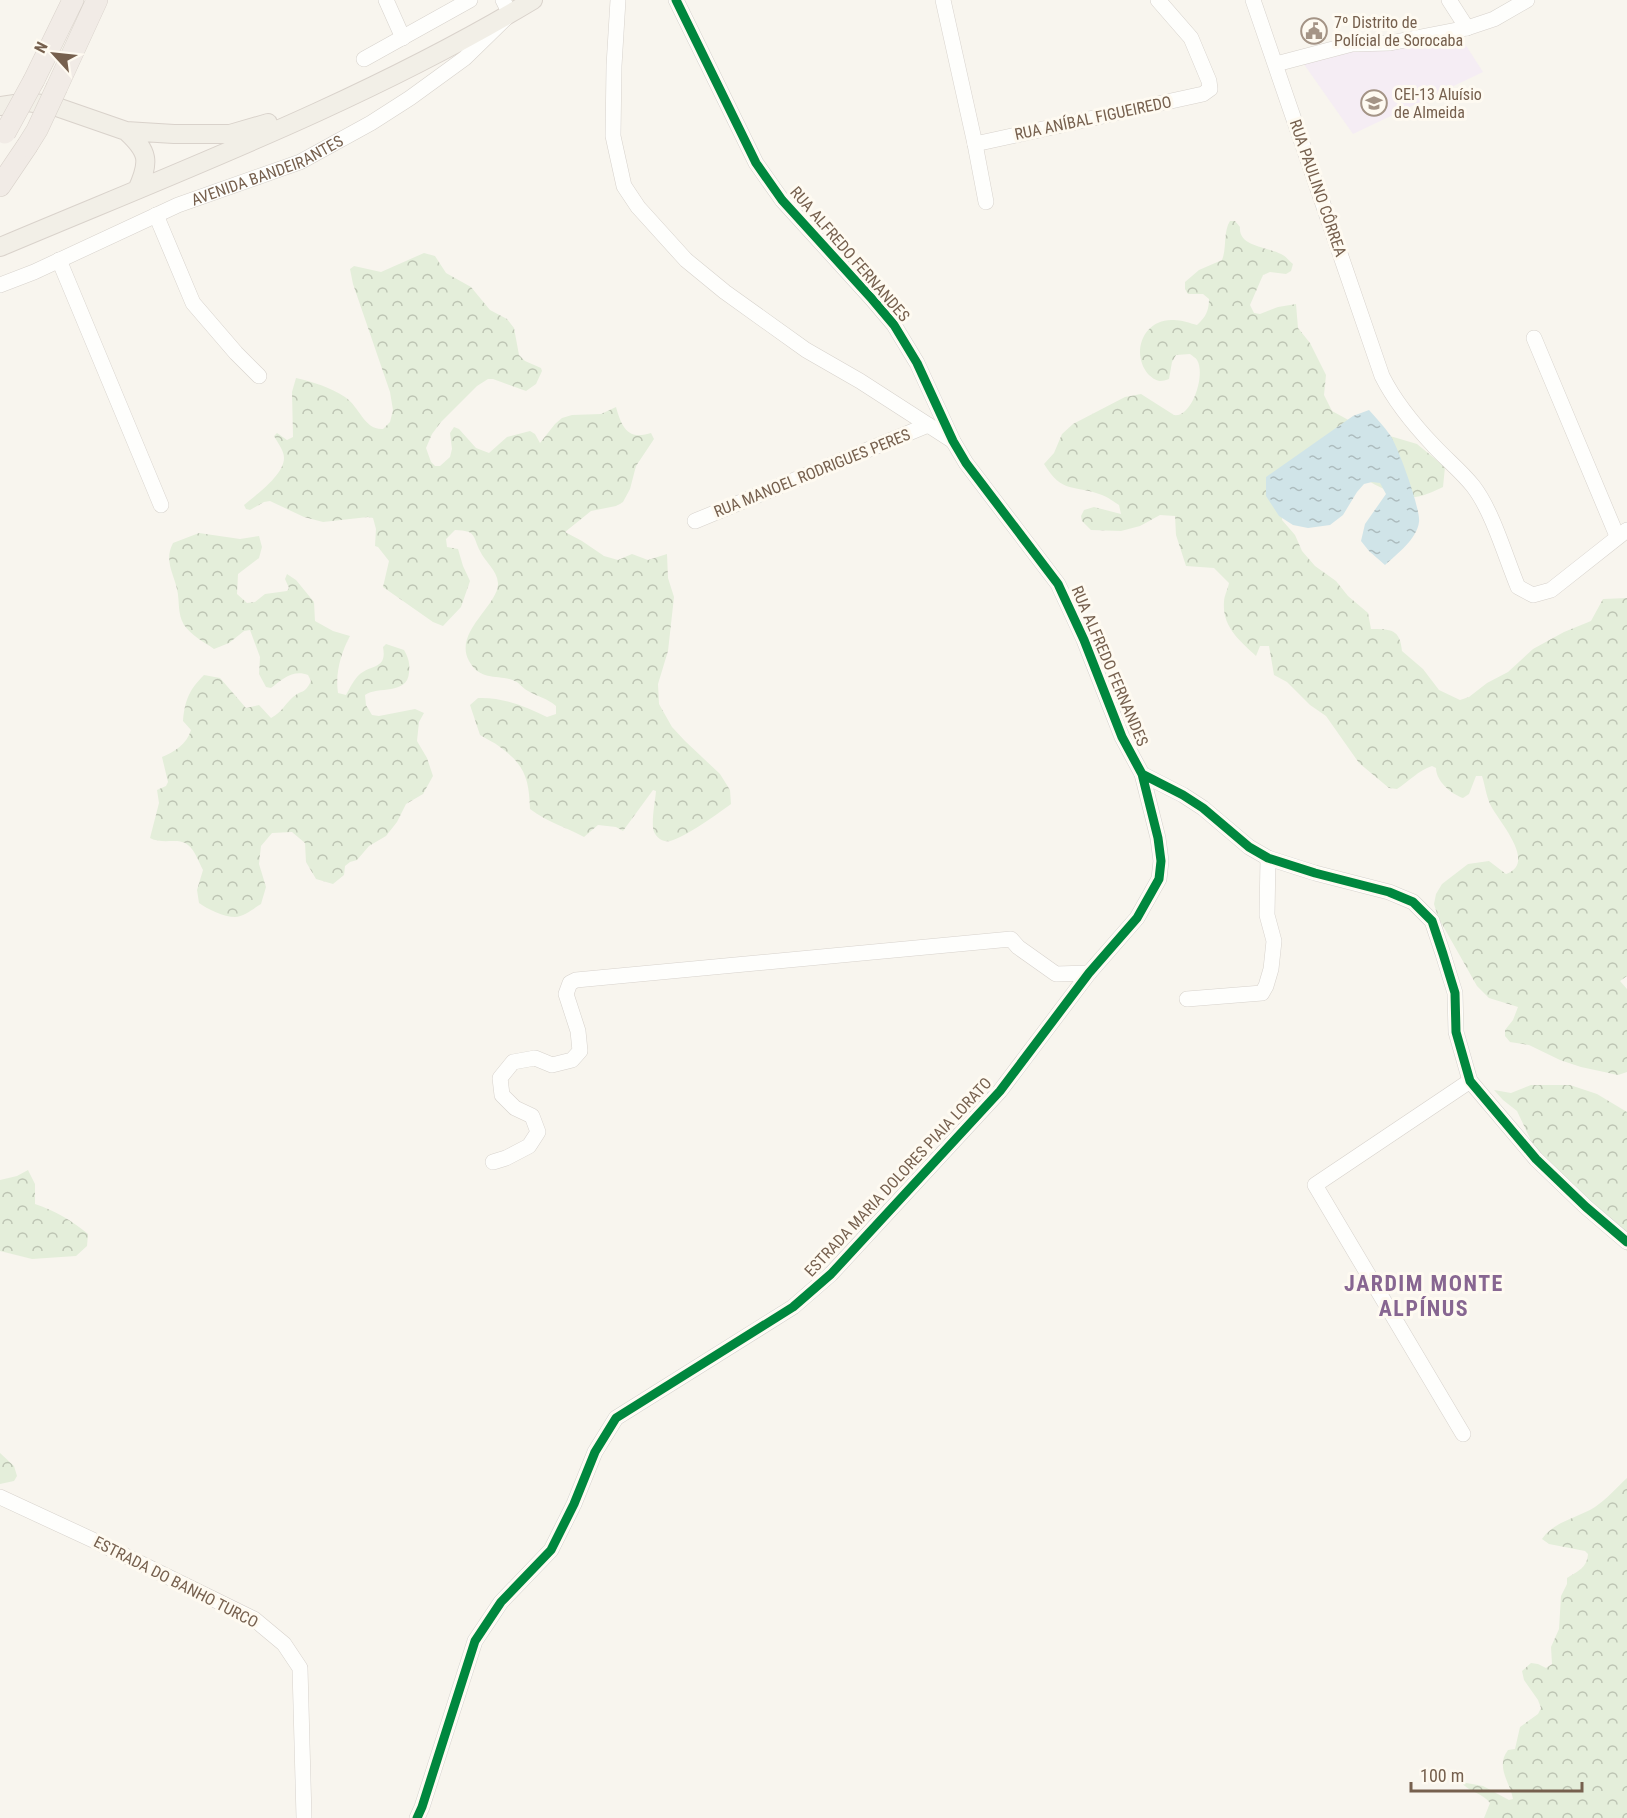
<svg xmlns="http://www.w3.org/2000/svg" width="1627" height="1818" viewBox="0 0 1627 1818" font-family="'Roboto Condensed',sans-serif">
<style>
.education{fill:#f5edf4}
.forest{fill:url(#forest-crowns)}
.water{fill:url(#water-ripples)}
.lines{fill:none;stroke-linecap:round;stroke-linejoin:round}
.minor-casing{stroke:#d7d2cc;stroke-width:16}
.major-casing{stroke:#d9d2cb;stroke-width:20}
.highway-casing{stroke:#d9d2cb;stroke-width:22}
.minor{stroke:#fefefc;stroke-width:15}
.major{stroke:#f2efe7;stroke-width:18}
.highway{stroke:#f1ebe6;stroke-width:21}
.highway-bridge-casing{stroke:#d9d2cb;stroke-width:22;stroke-linecap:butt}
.highway-bridge{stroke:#f1ebe6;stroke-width:21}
.cycleway-casing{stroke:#fefaf1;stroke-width:13}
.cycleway{stroke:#00873e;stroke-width:9}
.labels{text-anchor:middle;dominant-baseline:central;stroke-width:6;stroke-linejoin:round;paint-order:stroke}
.poi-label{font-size:16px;fill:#76604e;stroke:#fefaf1;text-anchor:start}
.street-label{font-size:16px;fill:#76604e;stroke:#fefaf1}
.district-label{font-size:22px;font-weight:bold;letter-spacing:1.5px;fill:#876691;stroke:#fefaf1}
</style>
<defs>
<pattern id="forest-crowns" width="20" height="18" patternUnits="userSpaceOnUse" patternTransform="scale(1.5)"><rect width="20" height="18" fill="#e4eeda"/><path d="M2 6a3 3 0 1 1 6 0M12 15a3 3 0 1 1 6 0" fill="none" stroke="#bdc4b3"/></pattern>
<pattern id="water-ripples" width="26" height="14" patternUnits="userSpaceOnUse" patternTransform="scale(1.5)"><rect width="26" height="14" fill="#d0e4e8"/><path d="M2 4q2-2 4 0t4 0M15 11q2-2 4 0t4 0" fill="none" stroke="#adbcbe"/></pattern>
</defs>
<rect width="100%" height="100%" fill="#f8f5ee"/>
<!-- education -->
<path class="education" d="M1458,33L1483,72L1353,134L1301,60Z"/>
<!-- forest -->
<path class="forest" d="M1230,221H1235L1240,227C1238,247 1268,247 1281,254C1286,256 1289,261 1293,264L1291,271L1286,274L1270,272L1263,275L1250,305L1254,313L1260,314L1278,307L1296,304L1298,328L1310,343L1326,375L1324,395L1332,411L1363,428L1417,444L1445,467L1443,487C1432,492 1419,499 1407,497C1385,493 1363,477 1343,466L1284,500L1282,520L1295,535L1302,551L1315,566L1336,581L1348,596L1368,613L1371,629C1391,629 1400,629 1402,651L1423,669L1439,690L1460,700L1469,697L1487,683L1508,672L1533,649L1564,632L1591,621L1603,599L1627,598V976L1620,981L1627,989V1072L1618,1075L1581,1067L1560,1060L1529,1045L1510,1042L1505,1036V1030L1513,1020L1518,1007L1489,998L1477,986L1438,917L1434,904L1436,894L1442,884L1468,864L1489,861L1506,874C1538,863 1498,821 1490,804C1486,795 1485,785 1482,776H1476L1469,794L1463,798C1451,794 1436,781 1436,768L1432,766C1418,771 1409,781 1397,789L1389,788L1359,763L1326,716L1310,705L1287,682L1274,675L1269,646H1260L1256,656C1240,641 1222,627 1224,602C1224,596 1228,589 1229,583L1214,568L1186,566L1176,535L1175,516L1160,515L1140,526L1121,531L1091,530L1082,521L1081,516L1084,510L1094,507L1121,514L1119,505C1114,502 1108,497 1102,495C1074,484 1063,495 1044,464L1054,453L1062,434L1073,424L1125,397L1141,394L1174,415C1192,418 1206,374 1197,360C1196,358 1191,355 1190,354L1176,355L1172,362L1169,379C1166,380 1163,381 1160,381C1156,381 1151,377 1148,374C1130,352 1144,318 1174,320C1181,320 1190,323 1197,325C1206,317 1209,310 1209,299L1203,294H1188L1185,289V282L1199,270L1222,260C1227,248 1223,232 1230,221Z
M424,253L435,256L446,273L471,287L490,310L507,319L514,328L519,355L525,361L541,368L542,371L536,384L526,391L493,379H488L477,386L441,422L432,434L426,448L431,462L435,466H440L450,457L452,449L450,433L454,427L459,429L476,448L489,453L507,437L530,431L535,434L540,443L555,424L562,418L572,415L601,414L616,407C619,417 623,433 636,435C640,436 647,434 651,433L654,439L636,466L630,489L623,502L616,506L591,511L565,532L582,541L604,556L618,560L632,554L648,560L667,554L668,578L674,597L668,651L658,684L659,704L672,727L685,741L720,774L730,790L731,804C716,815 687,836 670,841C662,843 654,836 653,828C652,817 655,802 656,791L653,790L623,831L616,827L598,825L584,837C566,827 547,822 530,809C529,779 525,765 500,747C494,742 486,739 480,735L470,705L478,698C502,697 525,706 547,717L556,714V706C547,698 538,697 528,691C524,689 521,685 517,682C500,673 481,683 469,661C453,632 499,605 498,583C497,570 485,562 480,551C472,535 477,531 455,530L446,539L447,547L458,549L463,566L470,581L461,607L443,626L433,622L383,587L389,561L378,547L375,546L376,529L373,518L368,517L323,522L304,517L270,501L264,502L250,510L246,509L244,505C256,495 284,475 284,458C284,451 278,443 274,436L277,433L287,440L293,437L292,392L296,378C313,382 330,387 345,397C360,407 364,430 383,429L390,422L393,410L390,392L353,284L350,269L354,266L381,272Z
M199,533L240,539L259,536L262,547L259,558L238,574L237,594L247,603L255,602L265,594L287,591L289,588L285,579L287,574L296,580L314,602L315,621L333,631L350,636C341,653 335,673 338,693L346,695C350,688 354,679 360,674C373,664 387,669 383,647L386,644L404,650C409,659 410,664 409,673C407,695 378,686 365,695L366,705L372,715L379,716L415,709L424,713L419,722L417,741L427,758L433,776L423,794L406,804L397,822L386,836L369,846L357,860L350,862L345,866L344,875L333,884L316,879L306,862L305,843L292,832L272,833L261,846L259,864L266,887L261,904C254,908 244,917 235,917C224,917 207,909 199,903L197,890L203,870C199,863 195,850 188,845C178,837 163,845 150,838L159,803L157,790L166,786L168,782L162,757C174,752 187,744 191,730L183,721C185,700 189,690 204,675L220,678L246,708L259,705L271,718C283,711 284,705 293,697C303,689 304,695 311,681L308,675C294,669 282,679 271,688L266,687L259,674L260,657L250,630L244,631L229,643L214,649C204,642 191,635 184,625C177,613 180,602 177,589C173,572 164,560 173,543Z
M1531,1085H1570L1597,1094L1627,1112V1251L1550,1181L1517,1111L1503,1100L1494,1090L1511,1093Z
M28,1170L35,1184V1204C56,1211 71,1220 88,1234L87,1246L76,1256L32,1259L0,1251V1180L17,1176Z
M0,1453L14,1466L17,1476L14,1481L0,1484Z
M1627,1478V1818H1484L1490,1803C1483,1793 1468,1792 1461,1782L1483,1786L1509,1800L1513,1799C1510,1782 1495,1767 1508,1750L1515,1749L1520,1727L1538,1714L1541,1708L1538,1700L1524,1680L1522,1671L1531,1663L1538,1664L1546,1668L1552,1664L1551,1647L1559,1629L1561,1596L1567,1584V1578C1578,1571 1587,1568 1588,1554L1585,1551L1549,1544L1542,1539C1554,1521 1578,1518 1595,1507C1607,1499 1616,1488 1627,1478Z"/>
<!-- water -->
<path class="water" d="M1369,410C1376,418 1384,426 1390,435C1398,446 1421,510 1419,522C1417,539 1397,554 1385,565L1369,551L1361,541L1365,524L1386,494L1380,483L1372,482L1364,484L1357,492L1343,515L1330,525L1308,528L1293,525L1279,516L1266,496V477L1353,416Z"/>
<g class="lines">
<!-- minor casing -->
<g class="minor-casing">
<g id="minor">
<path d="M386,0L403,38"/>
<path d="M618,0L614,66L613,136L624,186L638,207L686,260L725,292L806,350L860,381L953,441"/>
<path d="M676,0L756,163L782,200L872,299L894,325L917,363L953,441L966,463L1058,584L1084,640L1122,737L1142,774L1183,795L1203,808L1249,847L1268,858L1315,873L1389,892L1413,902L1432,921L1443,954L1455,993L1456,1032L1470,1081L1536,1159L1586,1207L1627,1242"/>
<path d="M943,0L975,144L986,202"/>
<path d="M1253,0L1382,376C1395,402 1414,425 1434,446C1447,460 1461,471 1473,486C1493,512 1505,556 1518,587L1533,595L1551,590L1627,530"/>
<path d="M1449,0L1467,28"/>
<path d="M364,59L470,0"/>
<path d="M1276,64L1352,44L1390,43L1467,28L1494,19L1527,0"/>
<path d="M975,144L1203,94L1210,89L1209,81L1191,38L1158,0"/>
<path d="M156,215L193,303L236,353L259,376"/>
<path d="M59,260L161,505"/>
<path id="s1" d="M0,285L34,272L178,205L300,162L371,123L410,98L465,58L510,14L503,0"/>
<path d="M1534,338L1617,536"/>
<path d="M695,521L928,425"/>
<path d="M1187,999L1262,993L1266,986L1271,969L1274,941L1267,915L1268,858"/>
<path d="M493,1162L506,1158L529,1146L538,1132L532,1116L515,1108L502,1095L500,1078L513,1062L535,1058L552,1065L572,1060L580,1051L578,1031L566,994L570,983L576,980L1011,939L1018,947L1056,974L1089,973"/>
<path d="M1463,1434L1315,1185L1470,1081"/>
<path d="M0,1497L95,1541L254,1619L284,1644L300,1668L304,1818"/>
<path d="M417,1818L422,1807L475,1641L501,1602L551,1550L574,1504L595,1452L616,1418L793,1307L831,1274L1000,1091L1089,973L1137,918L1159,879L1161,861L1158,838L1142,774"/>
</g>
</g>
<!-- major casing -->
<g class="major-casing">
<path id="major" d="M0,106L28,102L54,106L126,131L174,134H230L268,123
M126,131C149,152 150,161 137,190
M0,247C180,171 365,101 533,0"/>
</g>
<!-- highway casing -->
<g class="highway-casing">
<path id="highway" d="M34,80L73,0
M57,87L97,0
M0,186L27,146"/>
</g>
<!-- minor -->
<use href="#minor" class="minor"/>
<!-- major -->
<use href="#major" class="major"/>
<!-- highway -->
<use href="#highway" class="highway"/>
<!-- highway-bridge casing -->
<g class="highway-bridge-casing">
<path id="highway-bridge" d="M5,133L34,80
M27,146L37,130L57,87"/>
</g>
<!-- highway-bridge -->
<use href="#highway-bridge" class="highway-bridge"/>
<!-- cycleway casing -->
<g class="cycleway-casing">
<path id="cycleway" d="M676,0L756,163L782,200L872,299L894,325L917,363L953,441L966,463L1058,584L1084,640L1122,737L1142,774L1183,795L1203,808L1249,847L1268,858L1315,873L1389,892L1413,902L1432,921L1443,954L1455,993L1456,1032L1470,1081L1536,1159L1586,1207L1627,1242
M417,1818L422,1807L475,1641L501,1602L551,1550L574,1504L595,1452L616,1418L793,1307L831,1274L1000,1091L1089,973L1137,918L1159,879L1161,861L1158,838L1142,774"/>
</g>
<!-- cycleway -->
<use href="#cycleway" class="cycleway"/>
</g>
<!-- icons -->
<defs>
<g id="civic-ring" transform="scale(1.35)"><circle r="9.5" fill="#fefaf1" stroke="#a49486" stroke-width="1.5"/><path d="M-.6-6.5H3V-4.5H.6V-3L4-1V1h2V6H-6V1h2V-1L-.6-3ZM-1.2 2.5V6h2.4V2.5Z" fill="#a49486"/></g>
<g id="school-ring" transform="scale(1.35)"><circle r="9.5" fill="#fefaf1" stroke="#a49486" stroke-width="1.5"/><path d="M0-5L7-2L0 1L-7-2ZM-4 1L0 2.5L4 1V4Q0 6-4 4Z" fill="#a49486"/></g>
</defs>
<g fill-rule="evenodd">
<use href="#civic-ring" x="1314" y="31"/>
<use href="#school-ring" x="1374" y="103"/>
</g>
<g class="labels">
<!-- poi labels -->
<g class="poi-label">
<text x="1334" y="22">7º Distrito de<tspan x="1334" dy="18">Polícial de Sorocaba</tspan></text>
<text x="1394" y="94">CEI-13 Aluísio<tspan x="1394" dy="18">de Almeida</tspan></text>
</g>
<!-- street labels -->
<g class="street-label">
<text transform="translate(1093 118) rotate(-12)">RUA ANÍBAL FIGUEIREDO</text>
<text stroke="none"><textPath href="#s1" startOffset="291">AVENIDA BANDEIRANTES</textPath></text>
<text transform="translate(1318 188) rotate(71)">RUA PAULINO CÔRREA</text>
<text transform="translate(850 254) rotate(49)">RUA ALFREDO FERNANDES</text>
<text transform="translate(812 473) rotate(-22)">RUA MANOEL RODRIGUES PERES</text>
<text transform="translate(1110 666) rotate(67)">RUA ALFREDO FERNANDES</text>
<text transform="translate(898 1177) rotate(-47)">ESTRADA MARIA DOLORES PIAIA LORATO</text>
<text transform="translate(176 1582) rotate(27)">ESTRADA DO BANHO TURCO</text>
</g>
<!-- district labels -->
<g class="district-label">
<text x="1424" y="1283">JARDIM MONTE<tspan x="1424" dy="25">ALPÍNUS</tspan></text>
</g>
</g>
<!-- north arrow -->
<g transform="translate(54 54) rotate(297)" stroke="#fefaf1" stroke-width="4.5" paint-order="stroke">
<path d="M0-4.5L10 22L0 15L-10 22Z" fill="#76604e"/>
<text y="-9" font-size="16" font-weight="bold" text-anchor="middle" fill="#76604e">N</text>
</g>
<!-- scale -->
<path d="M1411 1782v9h171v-9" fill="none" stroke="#76604e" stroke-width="3"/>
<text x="1420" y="1782" font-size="18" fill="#76604e" stroke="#fefaf1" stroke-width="4.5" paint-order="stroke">100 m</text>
</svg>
